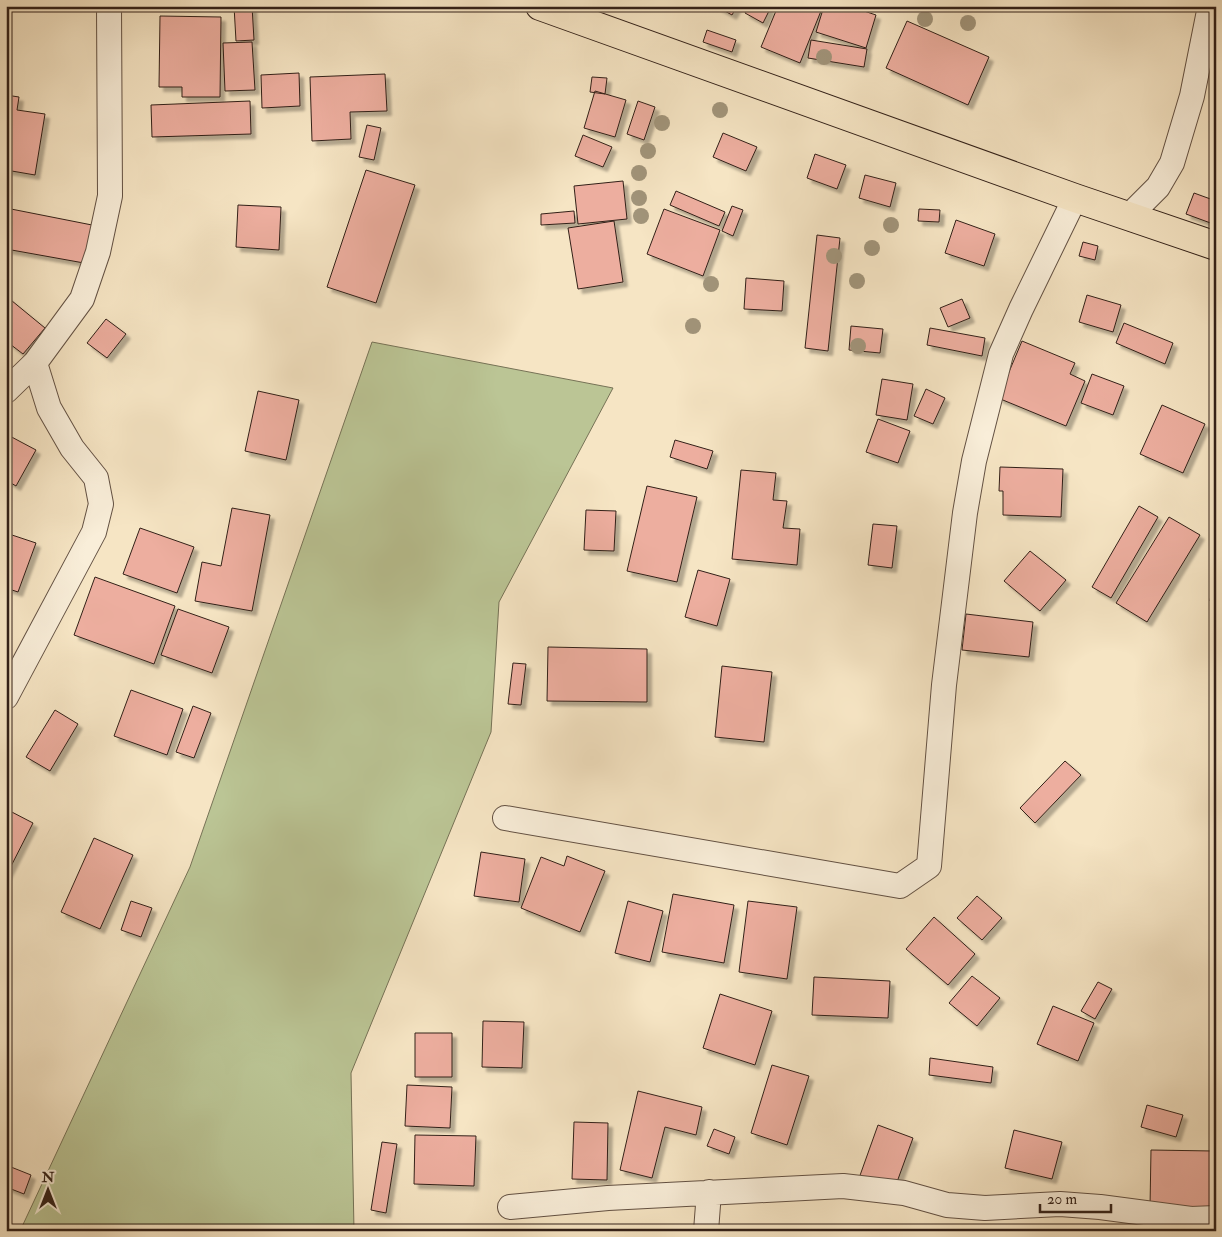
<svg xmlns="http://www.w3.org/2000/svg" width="1222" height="1237" viewBox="0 0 1222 1237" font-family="'IM FELL Double Pica',serif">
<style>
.green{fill:#bbc595;stroke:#767256}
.building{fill:#edae9f;stroke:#322018;filter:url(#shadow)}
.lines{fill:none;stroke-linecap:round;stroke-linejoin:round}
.minor-casing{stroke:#635143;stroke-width:26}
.major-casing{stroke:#322018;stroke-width:30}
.minor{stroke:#f9eed9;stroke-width:24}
.major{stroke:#f6e5c4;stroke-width:28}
.tree{fill:#a1947a}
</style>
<defs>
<filter id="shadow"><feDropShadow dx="4.5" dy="4.5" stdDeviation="1" flood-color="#0004"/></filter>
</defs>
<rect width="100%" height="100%" fill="#f6e5c4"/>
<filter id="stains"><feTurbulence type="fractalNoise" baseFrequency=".004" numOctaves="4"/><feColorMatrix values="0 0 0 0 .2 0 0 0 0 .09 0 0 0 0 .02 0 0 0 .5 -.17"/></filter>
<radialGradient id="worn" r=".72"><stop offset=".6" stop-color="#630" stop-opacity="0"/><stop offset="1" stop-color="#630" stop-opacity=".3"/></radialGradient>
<!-- green -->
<path class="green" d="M372,342L613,388L499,602L491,732L351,1073L354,1231H20L190,867Z"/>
<!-- building -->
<path class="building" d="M234,6H252L254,40L236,41Z
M716,6H737L732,15Z
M748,6H765L770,9L763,23L745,13Z
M778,6H823L800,63L761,47Z
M824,6H849L876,15L866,48L816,32Z
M160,16L221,17L220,97H182V87H159Z
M907,21L989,57L968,105L886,68Z
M707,30L736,40L732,52L703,42Z
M811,40L867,49L864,67L808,58Z
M252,42L255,90L225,91L223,43Z
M299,73L300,106L262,108L261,75Z
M385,74L387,111L350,112L351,139L312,141L310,77Z
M592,77L607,78L605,94L590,92Z
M595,91L626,100L615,137L584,128Z
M6,95L19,97L17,110L45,114L35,175L6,170Z
M250,101L251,134L152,137L151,105Z
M638,101L655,107L644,140L627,134Z
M367,125L381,128L374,160L359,157Z
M723,133L757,147L746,171L713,157Z
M583,135L612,147L603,167L575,156Z
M815,154L846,165L837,189L807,178Z
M366,170L415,185L376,303L327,287Z
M865,175L896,183L890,207L859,198Z
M623,181L627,219L578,224L574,186Z
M676,191L725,212L719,226L670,205Z
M1194,193L1216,201V225L1186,214Z
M238,205L281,207L279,250L236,247Z
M732,206L743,210L733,236L722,231Z
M6,208L92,225L84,263L6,249Z
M664,209L720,230L703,276L647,254Z
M919,209L940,210L939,222L918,221Z
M574,211L575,223L541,225V214Z
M956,220L995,234L984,266L945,253Z
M614,221L623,282L578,289L568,228Z
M817,235L840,238L828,351L805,348Z
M1083,242L1098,246L1095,260L1079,256Z
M746,278L784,281L782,311L744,309Z
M1087,295L1121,305L1113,332L1079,322Z
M6,296L45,328L23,354L6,341Z
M962,299L970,318L948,327L940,308Z
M106,319L126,334L107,358L87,343Z
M1124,323L1173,343L1165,364L1116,343Z
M851,326L883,329L880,353L849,350Z
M930,328L985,338L982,356L927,345Z
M1022,341L1075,363L1070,374L1085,381L1066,426L998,398Z
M1092,374L1124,386L1113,415L1081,403Z
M882,379L913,384L907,420L876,415Z
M926,389L945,398L933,424L914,416Z
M258,391L299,400L286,460L245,451Z
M1162,405L1205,424L1183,473L1140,454Z
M878,419L910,431L898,463L866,452Z
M6,434L36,450L16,486L6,480Z
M675,440L713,451L707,469L670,457Z
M1000,467L1063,469L1061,517L1003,515V491H999Z
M741,470L776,473L773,500L787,501L783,528L800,529L797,565L732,559Z
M647,486L697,497L677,582L627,571Z
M1139,506L1158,517L1111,598L1092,587Z
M232,508L270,515L252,611L195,601L202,562L221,566Z
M586,510L616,511L614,551L584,550Z
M1169,517L1200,535L1147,622L1116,603Z
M873,524L897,526L892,568L868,565Z
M140,528L194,547L177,593L123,574Z
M6,533L36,543L18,592L6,588Z
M1030,551L1066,580L1040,611L1004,581Z
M1216,561V602L1210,601Z
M698,570L730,579L717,626L685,617Z
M95,577L175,606L154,664L74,635Z
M178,609L229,627L212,673L161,655Z
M966,614L1033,622L1029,657L962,650Z
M548,647L647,649V702L547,701Z
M513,663L526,664L521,705L508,704Z
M722,666L772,672L764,742L715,737Z
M131,690L183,709L167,755L114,736Z
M193,706L211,713L194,758L176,752Z
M55,710L78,724L50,771L26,757Z
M1065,761L1081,775L1035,823L1020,808Z
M6,809L33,823L6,876Z
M94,838L133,855L100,929L61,912Z
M481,852L525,859L519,902L474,896Z
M567,856L605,871L580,932L521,908L541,857L564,866Z
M673,894L734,905L724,963L662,952Z
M977,896L1002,918L982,940L957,918Z
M131,901L152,908L141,937L121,930Z
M628,901L663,911L650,962L615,953Z
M748,901L797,907L787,979L739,972Z
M934,917L975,954L948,985L906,949Z
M972,976L1000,998L977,1026L949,1003Z
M814,977L890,981L888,1018L812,1015Z
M1098,982L1112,989L1095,1019L1081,1011Z
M720,994L772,1011L755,1065L703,1048Z
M1053,1006L1094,1023L1078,1061L1037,1044Z
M483,1021L524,1022L522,1068L482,1067Z
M415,1033H452V1077H415Z
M930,1058L993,1067L991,1083L929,1075Z
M772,1065L809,1076L787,1145L751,1133Z
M407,1085L452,1087L450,1128L405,1126Z
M638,1091L702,1107L696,1135L665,1127L652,1178L620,1170Z
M1147,1105L1183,1115L1176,1137L1141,1127Z
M574,1122L608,1123L607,1180L572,1179Z
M878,1125L913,1138L893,1193L858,1181Z
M714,1129L735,1137L729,1154L707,1146Z
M1014,1130L1062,1142L1052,1179L1005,1168Z
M415,1135L476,1136L474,1186L414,1184Z
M382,1142L397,1144L386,1213L371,1210Z
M1151,1150L1213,1151L1212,1208L1150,1207Z
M6,1165L31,1175L24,1194L6,1187Z"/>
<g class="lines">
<!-- minor casing -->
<g class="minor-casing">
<path id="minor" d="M1129,216L1158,187L1172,163L1192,96L1210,6
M6,391L35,363L82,299L98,252L110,196L109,6
M6,697L94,532L101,504L96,478L72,448L49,408L35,363
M505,818L900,886L929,866L944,685L965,513L974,461L1001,354L1021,309L1075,198
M510,1207L608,1198L843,1186L904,1193L947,1205L985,1208L1060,1204L1100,1207L1191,1219L1216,1218
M706,1231L709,1192"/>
</g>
<!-- major casing -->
<g class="major-casing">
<path id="major" d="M540,6L1075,198L1216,246"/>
</g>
<!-- minor -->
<use href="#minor" class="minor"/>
<!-- major -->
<use href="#major" class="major"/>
</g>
<!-- trees -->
<g class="tree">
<circle cx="925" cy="19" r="8"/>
<circle cx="968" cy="23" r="8"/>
<circle cx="824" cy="57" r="8"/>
<circle cx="720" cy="110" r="8"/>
<circle cx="662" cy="123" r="8"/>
<circle cx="648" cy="151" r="8"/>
<circle cx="639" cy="173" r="8"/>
<circle cx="639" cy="198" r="8"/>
<circle cx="641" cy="216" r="8"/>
<circle cx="891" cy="225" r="8"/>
<circle cx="872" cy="248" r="8"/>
<circle cx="834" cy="256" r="8"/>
<circle cx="857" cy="281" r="8"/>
<circle cx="711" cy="284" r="8"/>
<circle cx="693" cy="326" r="8"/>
<circle cx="858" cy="346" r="8"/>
</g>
<!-- margin -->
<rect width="1222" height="1237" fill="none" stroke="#f6e5c4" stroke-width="25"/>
<rect x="8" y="8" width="1207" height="1222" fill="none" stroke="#322018" stroke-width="2.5"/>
<rect x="12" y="12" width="1197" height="1212" fill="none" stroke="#322018"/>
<!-- north arrow -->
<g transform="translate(48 1190)" stroke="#f9eed9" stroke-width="4" paint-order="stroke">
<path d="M0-4L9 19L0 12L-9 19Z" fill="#322018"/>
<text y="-8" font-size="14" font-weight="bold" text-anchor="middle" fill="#322018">N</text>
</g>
<!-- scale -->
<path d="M1040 1204v8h71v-8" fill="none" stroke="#322018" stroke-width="2.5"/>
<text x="1047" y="1204" font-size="15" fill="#322018" stroke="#f9eed9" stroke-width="4" paint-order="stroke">20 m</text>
<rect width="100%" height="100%" filter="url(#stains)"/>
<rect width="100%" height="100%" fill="url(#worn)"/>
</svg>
